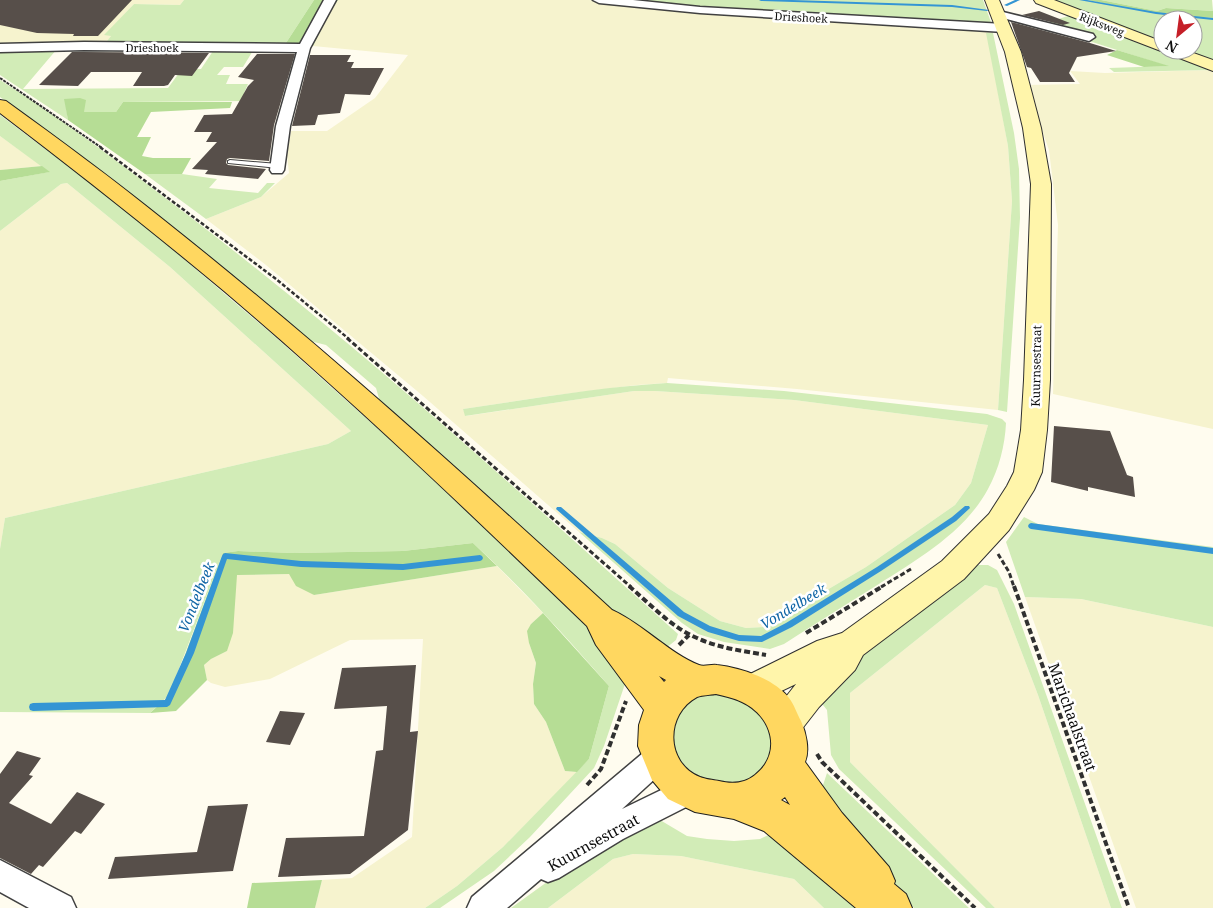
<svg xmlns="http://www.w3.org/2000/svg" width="1213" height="908" viewBox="0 0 1213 908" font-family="'Noto Serif',serif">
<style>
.farmland{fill:#f6f3ce}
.green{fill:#d2ecb7}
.forest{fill:#b6dd95}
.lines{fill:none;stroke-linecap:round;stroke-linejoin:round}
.stream{fill:#3495d4;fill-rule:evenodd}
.building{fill:#574f4a}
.lane-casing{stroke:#414141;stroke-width:2}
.street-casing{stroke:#414141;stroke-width:3}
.secondary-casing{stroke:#303030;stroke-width:2}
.primary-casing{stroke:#1f1f1f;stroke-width:2}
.path-far3{stroke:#303030;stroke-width:2;stroke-dasharray:3 1;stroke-linecap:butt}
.path-far2{stroke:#303030;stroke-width:2.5;stroke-dasharray:4 2;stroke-linecap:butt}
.path-far1{stroke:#303030;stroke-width:3;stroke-dasharray:5 2.5;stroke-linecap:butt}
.path{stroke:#303030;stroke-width:4;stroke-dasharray:6 3;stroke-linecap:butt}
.lane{fill:#fff;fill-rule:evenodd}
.street{fill:#fff;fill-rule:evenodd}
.secondary{fill:#fff5aa;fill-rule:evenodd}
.primary{fill:#ffd760;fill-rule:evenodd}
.labels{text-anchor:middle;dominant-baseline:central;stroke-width:5;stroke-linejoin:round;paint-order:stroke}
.far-street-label{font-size:11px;fill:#0e0e0e;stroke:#fff}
.street-label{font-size:12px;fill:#0e0e0e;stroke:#fff}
.water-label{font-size:14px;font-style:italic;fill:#1166a6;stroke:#fff}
.near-street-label{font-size:15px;fill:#0e0e0e;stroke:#fff}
</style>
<rect width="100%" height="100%" fill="#fffcef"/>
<!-- farmland -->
<path class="farmland" d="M0,0H184L180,5L134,4L105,35H112L104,45L0,47Z
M338,0H589L608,3L990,28L993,33H987L1008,146L1012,201L998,410L797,389L668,378L667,383L637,385L549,396L463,409L466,416L634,391H655L794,400L988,425L971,483L955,505L866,567L764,627L746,628L720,621L668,588L615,544L602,538L579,532L423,396L266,265L206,219L261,197L289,173L287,155L291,131H327L375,98L408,55L313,46L330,11Z
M1213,70V429L1053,394L1058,225L1049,150L1026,85L1080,84L1070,71L1105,73Z
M0,136L42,166L0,170Z
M67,183L170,267L351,431L328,444L5,518L0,549V231L61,184Z
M497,566L543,613L531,624L529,643L536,663L533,684L534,704L546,722L565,771L577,772L503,847L457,886L425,908H315L322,880L352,878L412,837L423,639L350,640L270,679L225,687L211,683L207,680L204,665L211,659L227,651L236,575L289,574L314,595Z
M985,585L997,588L1038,695L1111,908H995L850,762V693Z
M1025,597L1081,599L1213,627V908H1136Z
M633,854L681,856L794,879L824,908H548L613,859Z"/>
<!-- green -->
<path class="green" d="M184,0H314L284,46L104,45L111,36L104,35L134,4L180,5Z
M610,0H983L992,25L780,14Z
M1051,0H1087L1164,15L1213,18V62L1181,50H1193V20H1163V43Z
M1101,0H1212L1213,11L1166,8L1157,11Z
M1071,15L1213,70L1114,72L1109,68L1167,66L1089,41L1094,38L1046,23Z
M986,33H993L1014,133L1019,169L1020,218L1007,412L998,410L1012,201L1008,146Z
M215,48L254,49L243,67H224L217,75H230L226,84H248L244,93L252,101L123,102L116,112H84L65,99L68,120L0,75V52L57,49L23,89L168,88L182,69H201Z
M0,80C67,122 130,171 193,219C362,349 520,492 678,634L676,640L661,652L619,619L380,402L376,388L326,345L310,341C210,255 106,175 0,97Z
M0,115L125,209L272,334L406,454L598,636L627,678L604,746L594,768L530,837L494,871L440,908H425L457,886L503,847L589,759L609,686C566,637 522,588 473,543L403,551L293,553L238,551L223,553L169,695L150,713L0,712V549L5,518L328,444L351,431L170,267L67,183L61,184L0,231V181L49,172L0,136Z
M145,174H182L217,179L209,188L258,193L267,183H275L261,197L206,219Z
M667,383L784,391L987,414L1002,419L1006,423C1005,445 999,469 988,489C964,534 913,562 871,589C842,607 813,625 784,644L770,649L724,642L698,634L682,623L579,532L602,538L615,544L668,588L720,621L746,628L764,627L866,567L955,505L971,483L988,425L794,400L655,391H634L465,416L463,409C531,399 599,387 667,383Z
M1024,517L1038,524L1213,547V627L1081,599L1025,597L1006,542Z
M976,565H988L997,570L1014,604L1122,908H1111L1038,695L997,588L985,585L850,693V762L995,908H986L839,769L831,755L827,710L819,700L849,663Z
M721,693C730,696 742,698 750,703C754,706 757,711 760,715C777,736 777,754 757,774C748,783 735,786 722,784C716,783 707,783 700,780C667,766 663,719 692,699C700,694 711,694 721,693Z
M827,773L969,908H914L859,853L820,794Z
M660,820L687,836L707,839L734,841L760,839L777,831L868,908H824L794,879L681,856L633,854L613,859L548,908H511L594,848Z"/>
<!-- forest -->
<path class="forest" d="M314,0H338L330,11L313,46H284Z
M1087,0H1101L1157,11L1166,8L1213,11V18L1164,15Z
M1117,50L1169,66L1144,67L1107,55Z
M80,98L86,100L84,112H116L123,102H232L230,108L151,112L137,137H151L142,156L153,158H191L182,174H145L68,120L64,99Z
M42,166L50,172L0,181V170Z
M473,543L497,566L314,595L296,586L289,574L237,575L233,633L227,651L211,659L204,665L207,680L176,711L150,713L170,695L223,553L238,551L293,553L403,551Z
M543,613L609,686L589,759L577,772L565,771L546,722L534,704L533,684L536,663L529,643L527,631L531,624Z
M322,880L315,908H247L252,883Z"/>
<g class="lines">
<!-- stream -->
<path class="stream" d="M759,0H792L952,5L989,10L987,11L952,7L761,1Z
M1015,0H1020L1007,6L1004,5Z
M1079,0H1087L1156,12L1213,18V20L1156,14Z
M965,506H969L970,508L956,521L881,571L792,627L762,642L739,641L708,632L678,616L556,509L557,507H561L684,612L710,626L739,635L761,636L786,623L877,567L952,517Z
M1031,523L1213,548V554L1031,529L1029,528L1028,526L1029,524Z
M225,553L301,561L403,564L480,555L482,556L483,558L482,560L480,561L403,570L301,567L227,559L194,653L170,705L167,707L33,711L30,710L29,707L30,704L33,703L165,700L186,653L222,556L223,554Z"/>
</g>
<!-- building -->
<path class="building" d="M0,0H132L98,36H73L74,34L37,33L0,25Z
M1039,11L1070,23L1063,25L1022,15Z
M1011,22L1090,43L1116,51L1077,57L1069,73L1075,82H1040L1031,68L1027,67Z
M72,52H84L209,53L192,76L175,75L168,85L164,86H133L142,72H91L78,86L39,85Z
M257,54H295L274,125L269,161L230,158L227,159L226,163L228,165L266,169L258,179L205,174L208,170L192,169L217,142H206L212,132H194L204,115L232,114L248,86L254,80L238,77Z
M310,55H351L347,62H354L351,68H384L370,95L345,94L340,113L318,115L315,125L292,126Z
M1054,426L1110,431L1127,475L1133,477L1135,497L1088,487V491L1051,482Z
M416,665L410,732L418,731L408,830L350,874L278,877L286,838L364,836L376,751L383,750L387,706L334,709L342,668Z
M280,711L305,713L290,745L266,742Z
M17,751L41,758L29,775L33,776L9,803L51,824L77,792L105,804L81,834L75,831L43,867L39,865L31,874L0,858V774Z
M248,804L233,871L108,879L115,857L197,852L208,806Z"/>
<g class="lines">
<!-- lane casing -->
<g class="lane-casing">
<path id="lane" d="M230,160L278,164L281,166L278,168L228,163V161Z"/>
</g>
<!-- street casing -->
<g class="street-casing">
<path id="street" d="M324,0H336L310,48L290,126L284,170L282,173H272L270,170L276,126L297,52L84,50L0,52V44L84,42L300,44Z
M593,0H633L700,7L1004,24L1010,28L1004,32L700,13L599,3Z
M999,11L1093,34L1095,37L1089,41L995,16L993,14L995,12Z
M659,744L669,748L673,757L669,766L622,809L688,777L698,781L702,791L698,801L623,839L559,878L548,882L541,879L507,908H467L472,897L649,748Z
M0,860L71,897L76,908H29L0,892Z"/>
</g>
<!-- secondary casing -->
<g class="secondary-casing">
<path id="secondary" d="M985,0H999L1021,52L1041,128L1051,184L1050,380L1047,430L1042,472L1034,490L1009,530L964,579L863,655L855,670L819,707L798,734L786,739L774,734L768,723L774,712L796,684L754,704L742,700L737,689L742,678L817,641L842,633L942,561L989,514L1007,486L1014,472L1021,430L1024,380L1031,184L1023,128L1005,52Z
M1034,0H1054L1163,42V50H1185L1213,60V71L1036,3Z"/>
</g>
<!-- primary casing -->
<g class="primary-casing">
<path id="primary" d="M0,100L6,101C60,140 113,179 165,221C320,344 466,476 612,610C643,624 670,654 699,665C704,667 711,664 717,665C741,668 773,678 789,698C794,704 797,714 801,721C806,733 810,750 805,762L842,813L889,867L895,881L894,884L906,894L912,908H856L764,831L734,819L695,812L668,799L652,780L638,746L639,725L644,710L596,645L587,626C469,512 350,398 224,291C151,230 76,171 0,113ZM659,676L666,680L664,682ZM716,694C724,696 734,698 742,702C772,716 783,753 755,775C744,784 731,784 719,781C713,780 705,779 700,777C665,763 665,714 697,697C703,695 710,695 716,694ZM785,797L790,805L781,800Z"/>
</g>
<!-- path-far3 -->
<path class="path-far3" d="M0,78L102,148"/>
<!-- path-far2 -->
<path class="path-far2" d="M100,147L276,279L349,339"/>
<!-- path-far1 -->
<path class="path-far1" d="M347,338L631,587
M998,554L1009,572L1014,587
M881,587L911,569"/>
<!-- path -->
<path class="path" d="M629,586C650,604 671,627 697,638C719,648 743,651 766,655
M1014,586L1129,908
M806,633L883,586
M679,645L689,635
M817,754L822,762L975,908
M587,785L601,769L626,701"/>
<!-- lane -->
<use href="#lane" class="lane"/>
<!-- street -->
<use href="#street" class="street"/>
<!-- secondary -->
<use href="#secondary" class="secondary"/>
<!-- primary -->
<use href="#primary" class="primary"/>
</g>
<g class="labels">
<!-- far-street labels -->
<g class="far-street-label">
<text transform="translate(801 17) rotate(3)">Drieshoek</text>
<text transform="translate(1102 24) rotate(21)">Rijksweg</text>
<text x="152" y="47">Drieshoek</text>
</g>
<!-- street labels -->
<g class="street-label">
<text transform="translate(1036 366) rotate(-89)">Kuurnsestraat</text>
</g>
<!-- water labels -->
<g class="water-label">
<text transform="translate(196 597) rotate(-68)">Vondelbeek</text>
<text transform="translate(793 606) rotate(-31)">Vondelbeek</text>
</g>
<!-- near-street labels -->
<g class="near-street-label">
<text transform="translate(1073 717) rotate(70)">Marichaalstraat</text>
<text transform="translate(593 842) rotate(-29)">Kuurnsestraat</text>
</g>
</g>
<!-- north arrow -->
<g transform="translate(1178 35) rotate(209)"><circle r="24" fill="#ffffff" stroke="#9f9f9f"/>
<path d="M0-4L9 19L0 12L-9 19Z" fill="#c51f28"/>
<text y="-8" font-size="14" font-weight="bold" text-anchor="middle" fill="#0e0e0e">N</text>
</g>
</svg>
